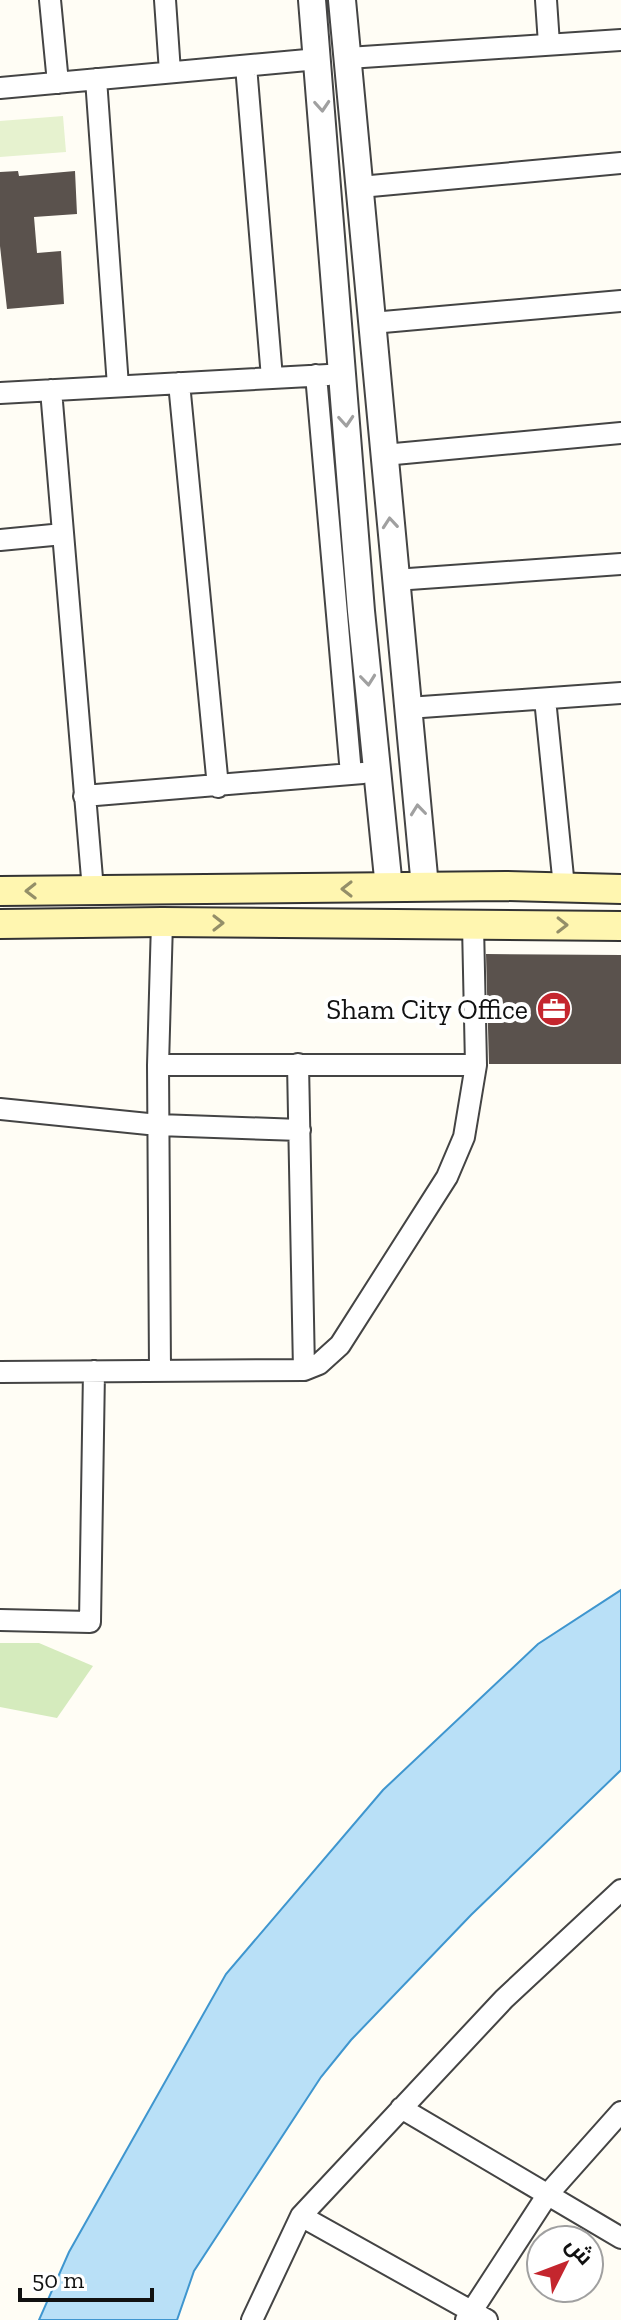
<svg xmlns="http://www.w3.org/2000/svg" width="621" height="2320" viewBox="0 0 621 2320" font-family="'Zilla Slab',Cairo,serif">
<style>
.green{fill:#d5ebbd}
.pitch{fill:#e6f2cf}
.water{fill:#b9e0f7;stroke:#3f96cf;stroke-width:2}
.building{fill:#5a524d}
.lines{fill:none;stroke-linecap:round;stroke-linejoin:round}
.minor-casing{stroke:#444;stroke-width:24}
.tertiary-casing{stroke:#444;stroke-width:30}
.secondary-casing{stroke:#333;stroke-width:32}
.minor{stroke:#fff;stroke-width:20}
.tertiary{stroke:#fff;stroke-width:26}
.secondary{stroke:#fff6b0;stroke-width:28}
.oneway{stroke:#a0a0a0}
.oneway2{stroke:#948f68}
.labels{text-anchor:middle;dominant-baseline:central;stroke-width:8;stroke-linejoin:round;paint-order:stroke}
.poi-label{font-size:28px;fill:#111;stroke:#fff;text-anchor:end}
</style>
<rect width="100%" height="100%" fill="#fffdf5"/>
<!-- green -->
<path class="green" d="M0,1643H39L93,1666L57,1718L0,1707Z"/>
<!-- pitch -->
<path class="pitch" d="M63,116L66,152L0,157V121Z"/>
<!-- water -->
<path class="water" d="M621,1590V1770L471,1915L351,2040L321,2077L194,2271L177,2320H39L69,2252L226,1974L383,1790L538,1644Z"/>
<!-- building -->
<path class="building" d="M18,171L19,176L75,171L77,214L34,217L37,253L61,251L64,304L7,309L0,246V172Z
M486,954L621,955V1064H489Z"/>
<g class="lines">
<!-- minor casing -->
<g class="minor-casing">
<path id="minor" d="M50,0L58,83
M165,0L170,72
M546,0L549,44
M348,58L621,40
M246,66L272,378
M96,79L118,386
M0,88L318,59
M360,187L621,163
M372,323L621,301
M316,375L351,774
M179,383L218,787
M51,390L93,890
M0,393L328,375
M384,455L621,433
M0,540L63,534
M395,580L621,564
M545,699L564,887
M408,708L621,693
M84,796L363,773
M298,1064L304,1370
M158,1065H476
M0,1109L158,1125L300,1130
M160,1370L158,1065L162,922
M0,1372L304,1370L319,1364L340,1345L447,1177L464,1137L476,1065L473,925
M0,1620L90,1622L94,1371
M401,2108L621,2238
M301,2216L487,2320
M252,2320L301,2216L504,1999L621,1890
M466,2320L548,2194L621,2112"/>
</g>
<!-- tertiary casing -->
<g class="tertiary-casing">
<path id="tertiary" d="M312,0L361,611L389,888
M342,0L425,887"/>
</g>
<!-- secondary casing -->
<g class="secondary-casing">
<path id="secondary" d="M0,891L505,886L621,889
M0,924L162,922L621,926"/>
</g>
<!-- minor -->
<use href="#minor" class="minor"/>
<!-- tertiary -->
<use href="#tertiary" class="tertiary"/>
<!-- secondary -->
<use href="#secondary" class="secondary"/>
</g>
<!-- one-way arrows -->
<defs><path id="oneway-chevron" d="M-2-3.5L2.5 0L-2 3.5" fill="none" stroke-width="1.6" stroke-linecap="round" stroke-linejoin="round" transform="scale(2)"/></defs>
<g class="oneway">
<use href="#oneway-chevron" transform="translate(322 106) rotate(86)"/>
<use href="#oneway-chevron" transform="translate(346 421) rotate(86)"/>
<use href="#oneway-chevron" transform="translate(390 523) rotate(-95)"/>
<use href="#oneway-chevron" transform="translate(368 680) rotate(84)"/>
<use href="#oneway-chevron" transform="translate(418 810) rotate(-96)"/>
</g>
<g class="oneway2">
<use href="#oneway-chevron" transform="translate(347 889) rotate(180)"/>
<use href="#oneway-chevron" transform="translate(31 891) rotate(179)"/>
<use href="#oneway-chevron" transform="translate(218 923)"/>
<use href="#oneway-chevron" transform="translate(562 925) rotate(1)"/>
</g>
<!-- icons -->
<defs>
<g id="office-disc" transform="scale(1.8)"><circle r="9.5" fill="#c4262e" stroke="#fff"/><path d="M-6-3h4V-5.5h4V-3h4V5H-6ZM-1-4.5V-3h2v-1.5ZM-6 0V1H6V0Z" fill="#fff"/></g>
</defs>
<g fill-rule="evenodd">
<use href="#office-disc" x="554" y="1009"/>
</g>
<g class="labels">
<!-- poi labels -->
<g class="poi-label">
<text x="528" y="1009">Sham City Office</text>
</g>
</g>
<!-- north arrow -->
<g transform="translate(565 2264) rotate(48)"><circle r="38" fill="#ffffff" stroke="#a0a0a0" stroke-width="2"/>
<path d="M0-6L14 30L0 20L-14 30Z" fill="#c4262e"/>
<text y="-12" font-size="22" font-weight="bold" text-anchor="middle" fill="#111111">ش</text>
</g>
<!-- scale -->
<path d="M20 2288v12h132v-12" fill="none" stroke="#111111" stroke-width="4"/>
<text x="32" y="2288" font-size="24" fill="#111111" stroke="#ffffff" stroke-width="6" paint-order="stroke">50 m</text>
</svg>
